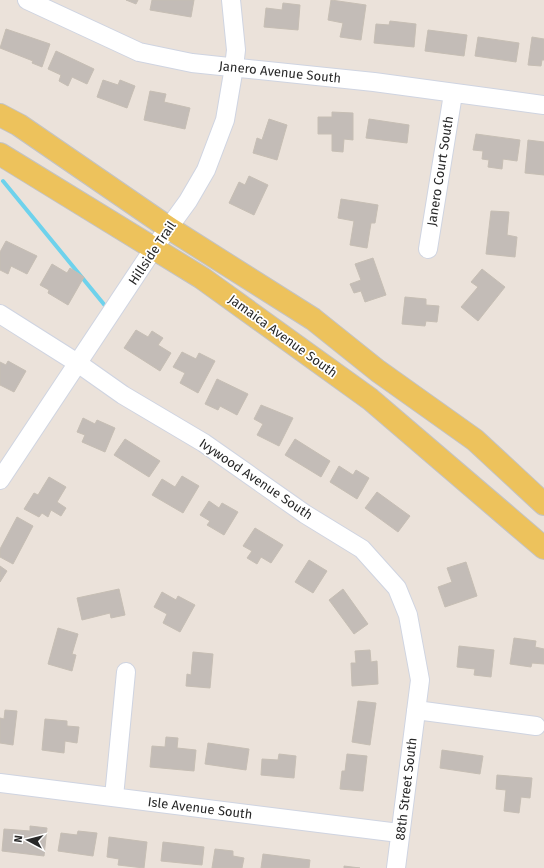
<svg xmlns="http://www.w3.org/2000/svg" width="544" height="868" viewBox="0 0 544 868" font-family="'Fira Sans',sans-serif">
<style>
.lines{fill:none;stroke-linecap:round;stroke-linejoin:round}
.stream{stroke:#6ed2ec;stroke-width:4}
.building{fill:#c3bcb7;stroke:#c6beb4}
.minor-casing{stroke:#cfd4e1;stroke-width:20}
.major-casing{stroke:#c3c3c3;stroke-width:24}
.minor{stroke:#fff;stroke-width:18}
.major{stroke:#edc25c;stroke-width:22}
.labels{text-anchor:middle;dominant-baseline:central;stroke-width:3.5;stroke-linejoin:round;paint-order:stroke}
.street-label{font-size:13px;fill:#282828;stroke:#fff}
</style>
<rect width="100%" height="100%" fill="#ebe2da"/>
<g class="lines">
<!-- stream -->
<path class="stream" d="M3,181L107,308"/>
</g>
<!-- building -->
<path class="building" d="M126,0H138L136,4Z
M152,0H194L191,17L150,10Z
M331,0L366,5L361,40L340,37L343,23L328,20Z
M283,3L300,5L298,30L264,27L266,8L282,10Z
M390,21L416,24L414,47L374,43L376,24L389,25Z
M6,29L50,44L42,67L32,63L33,61L0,48Z
M428,30L467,35L464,56L425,51Z
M478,37L519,43L516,62L475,56Z
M532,37L544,39V60H542L541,66L528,65Z
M56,51L94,69L87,84L72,77L68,86L59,81L61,75L48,69Z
M103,80L118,85L120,80L135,86L127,108L97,97Z
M150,91L166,94L164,102L190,108L185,129L144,120Z
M332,112L353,113V140L344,139L343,152L332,151V134H318V117H332Z
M269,119L287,125L277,160L253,153L257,138L262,140Z
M369,119L409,125L407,143L366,138Z
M476,134L520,140L517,161L503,159L502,169L488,167L489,160L482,159L483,151L473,150Z
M528,140L544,142V175L525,173Z
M249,176L268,185L254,215L229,203L239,182L245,185Z
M341,199L378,205L375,223H371L367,248L350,245L354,221L338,218Z
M491,211L509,212L507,235L517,237L515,257L486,254Z
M6,241L37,256L27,274L11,266L8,274L0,270V252Z
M373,258L386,295L365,302L361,291L354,293L350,284L361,280L355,264Z
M52,264L67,273L70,268L84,277L68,305L48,293L49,290L40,285Z
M482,269L505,287L478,321L461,307L478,287L471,282Z
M405,297L426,299V305L439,306L437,322L426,321L425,326L402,324Z
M136,330L148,337L152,331L163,338L158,345L171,353L160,371L124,348Z
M182,352L196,359L199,353L215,361L198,393L180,383L185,373L173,367Z
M8,361L26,371L14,392L0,385V362L6,365Z
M217,379L248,394L237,415L220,406L218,410L205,404Z
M261,405L293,418L279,446L257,435L263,424L254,419Z
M83,418L95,424L97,420L115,428L105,452L82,442L85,435L77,432Z
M125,439L160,461L149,477L114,455Z
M295,439L330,461L321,477L285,455Z
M339,466L353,475L356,470L369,478L357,499L330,482Z
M182,476L199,486L183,513L152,495L162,479L175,487Z
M49,477L66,487L57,502L66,508L61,516L51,510L48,517L42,513L39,517L24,509L34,493L38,495Z
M377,492L410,516L398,532L365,508Z
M209,501L219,508L222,503L238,512L224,535L207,525L210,521L200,515Z
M17,517L33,526L13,564L0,557V549Z
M255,528L283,545L271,563L261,557L257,564L247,558L252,551L243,546Z
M309,560L327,571L313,593L295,582Z
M466,562L477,596L445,607L438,587L452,582L447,568Z
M0,566L7,571L0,582Z
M119,589L125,615L111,618L110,613L82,620L77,598Z
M343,589L368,624L354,634L329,600Z
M162,592L176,600L178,596L195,605L180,632L163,623L167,614L154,607Z
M58,628L78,634L72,654L76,655L72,671L48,664Z
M514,638L536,641L535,647L544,649V664L532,663L531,667L510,664Z
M459,646L494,650L491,677L474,675L475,669L457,667Z
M370,650L371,662L377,661L378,684L352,686L351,663H356L355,651Z
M193,652L213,654L210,688L186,686L187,674L191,675Z
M358,701L376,703L370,745L352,742Z
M5,710L17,711L13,745L0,743V718L4,719Z
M45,719L67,721V726L79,727L77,743L65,741L64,753L42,750Z
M166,737L178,738L177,748L196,750L194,771L150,767L152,746L165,747Z
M208,743L249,749L246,770L205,764Z
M442,750L483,756L480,774L440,768Z
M279,754L296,756L294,778L261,775L262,759L278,760Z
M347,754L367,756L363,791L340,789L342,771H345Z
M497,775L532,778L530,798L521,797L519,813L504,811L506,790L496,789Z
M30,826L47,828L44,856L2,851L4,829L30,831Z
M78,831L97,833L93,856L58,851L61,833L77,835Z
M109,837L147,842L144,868L118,865L119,859L107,857Z
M163,842L204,847L202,865L161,861Z
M215,849L233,851V856L244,858L242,868H212Z
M263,854L310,860L309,868H261Z
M344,866L360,868H344Z"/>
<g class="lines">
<!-- minor casing -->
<g class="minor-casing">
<path id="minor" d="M27,0L139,52L192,63L374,82L544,105
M428,249L453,94
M0,314L79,364L123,395L204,443L305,514L362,549L397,588L408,615L420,680L396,868
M0,480L154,248L188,201L206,170L225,120L234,67L236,50L231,0
M416,710L536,726
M0,783L399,833
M114,797L126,672"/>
</g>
<!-- major casing -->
<g class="major-casing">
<path id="major" d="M0,115L19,125L169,228L313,319L378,371L475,440L544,504
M0,154L202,278L370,399L544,548"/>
</g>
<!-- minor -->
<use href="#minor" class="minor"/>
<!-- major -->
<use href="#major" class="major"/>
</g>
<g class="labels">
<!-- street labels -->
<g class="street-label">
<text transform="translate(280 72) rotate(6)">Janero Avenue South</text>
<text transform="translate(440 171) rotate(-81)">Janero Court South</text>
<text transform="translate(152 253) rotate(-56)">Hillside Trail</text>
<text transform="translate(283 336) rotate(36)">Jamaica Avenue South</text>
<text transform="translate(256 479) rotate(34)">Ivywood Avenue South</text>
<text transform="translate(406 789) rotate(-83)">88th Street South</text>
<text transform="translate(200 808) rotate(7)">Isle Avenue South</text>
</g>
</g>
<!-- north arrow -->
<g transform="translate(28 840) rotate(277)" stroke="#ffffff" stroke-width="3" paint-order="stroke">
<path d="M0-3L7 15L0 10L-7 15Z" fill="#282828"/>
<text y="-6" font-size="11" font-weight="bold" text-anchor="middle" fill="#282828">N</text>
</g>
</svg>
